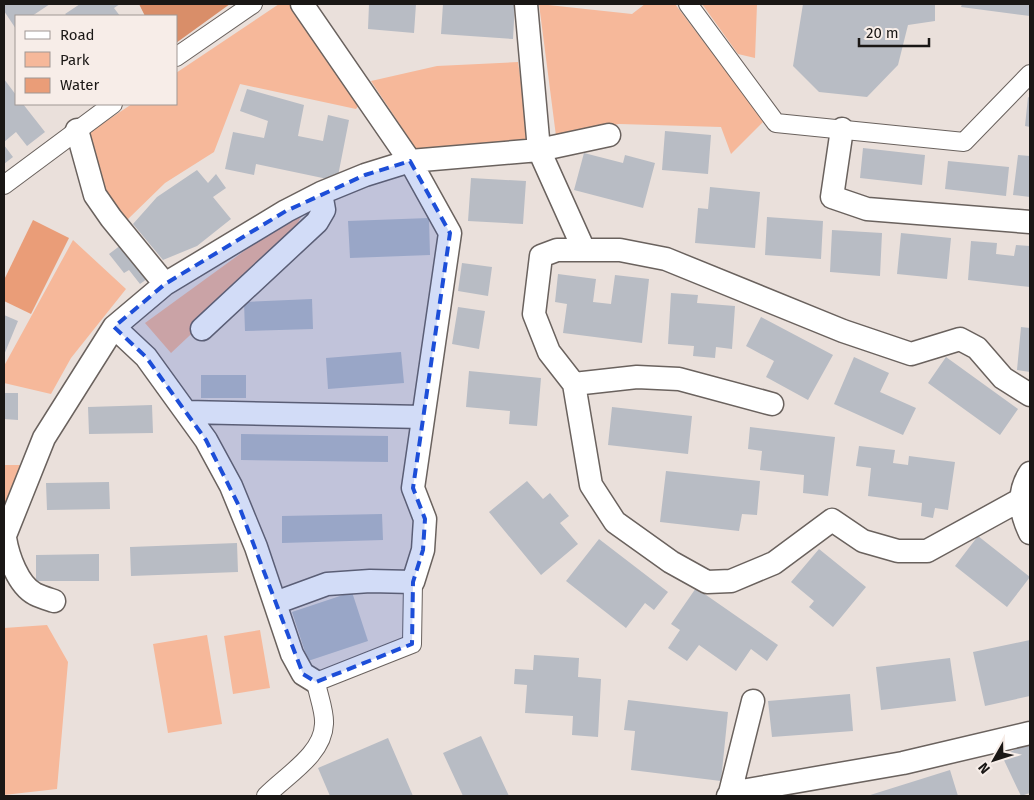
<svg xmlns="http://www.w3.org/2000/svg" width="1034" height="800" viewBox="0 0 1034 800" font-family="'Fira Sans',sans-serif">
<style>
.green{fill:#f6b89a}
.forest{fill:#d98e69}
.water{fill:#ea9d78}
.building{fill:#b8bcc4}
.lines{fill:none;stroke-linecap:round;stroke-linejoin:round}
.pedestrian-casing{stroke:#6a625e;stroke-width:20}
.minor-casing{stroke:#6a625e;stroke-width:25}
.pedestrian{stroke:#fff;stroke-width:18}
.minor{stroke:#fff;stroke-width:22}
.marked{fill:#1d4ed8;fill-opacity:0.2;stroke:#1d4ed8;stroke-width:4;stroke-dasharray:10 6;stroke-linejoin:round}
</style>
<rect width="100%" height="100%" fill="#eae0db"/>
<!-- green -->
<path class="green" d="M279,4H293L362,101L356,109L240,84L214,152L165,183L126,221L107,197L85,135L132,104H176V73Z
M539,4L632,14L645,4H675L764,121L731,154L721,127L619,124L556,136Z
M702,4H757L755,58L738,54Z
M518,62L530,142L416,149L371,81L437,66Z
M303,213L287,244L171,353L145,323L284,222Z
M73,240L126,289L71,358L51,394L4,383V366Z
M4,465H25L4,527Z
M47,625L68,662L57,789L4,795V628Z
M260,630L270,688L233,694L224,636Z
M207,635L222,724L168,733L153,644Z"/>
<!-- forest -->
<path class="forest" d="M139,4H230L176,43V16H145Z"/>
<!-- water -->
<path class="water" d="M33,220L69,238L31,314L4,301V280Z"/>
<!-- building -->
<path class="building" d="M4,4H50L32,16H16V29L4,11Z
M80,4H120L114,8L120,16H67L65,14Z
M369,4H416L414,33L368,29Z
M443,4H515L513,39L441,34Z
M803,4H935V21L908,25L898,65L867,97L819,92L793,66Z
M962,4H1030V16L961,7Z
M4,79L16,95V104H23L45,132L27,146L16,132L4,142Z
M247,89L304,105L298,136L323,141L328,115L349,120L337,181L256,164L254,175L225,169L233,132L264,138L268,121L240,111Z
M1028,97L1030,98V127L1025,126Z
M665,131L711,135L708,174L662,170Z
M4,145L13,157L4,164Z
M863,148L925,155L922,185L860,178Z
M584,153L623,163L625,155L655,163L643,208L574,190Z
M1018,155L1030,156V197L1013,195Z
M948,161L1009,167L1006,196L945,189Z
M197,170L208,183L216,174L226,188L213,197L231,219L197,246L163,260L133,224L157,197Z
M471,178L526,181L523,224L468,221Z
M710,187L760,192L755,248L695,243L698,208L708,209Z
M767,217L823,221L821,259L765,255Z
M429,218L430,255L350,258L348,221Z
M832,230L882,233L880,276L830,272Z
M901,233L951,238L947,279L897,274Z
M971,241L997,243L996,254L1014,256L1016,245L1030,246V287L968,280Z
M125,242L151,276L140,284L129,270L124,273L109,254Z
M462,263L492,267L488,296L458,291Z
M558,274L596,279L593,302L611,304L615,275L649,279L642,343L563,333L567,304L555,302Z
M671,293L698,295L697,303L735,306L732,349L716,347L715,358L693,356L694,346L668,344Z
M312,299L313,329L245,331L244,302Z
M458,307L485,311L479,349L452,344Z
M4,315L18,321L4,355Z
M761,317L833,355L808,400L766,377L774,361L746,346Z
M1021,327L1030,328V372L1017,370Z
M401,352L404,383L328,389L326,358Z
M854,357L889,373L880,392L916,408L903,435L834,404Z
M946,357L1018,409L1000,435L928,383Z
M469,371L541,378L537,426L509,424L510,411L466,407Z
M201,375H246V398H201Z
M4,393H18V420L4,419Z
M152,405L153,433L89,434L88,407Z
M612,407L692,416L688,454L608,445Z
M750,427L835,437L828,496L803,493L804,475L760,470L762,451L748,449Z
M241,434L388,436V462L241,460Z
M859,446L895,450L893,463L908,465L909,456L955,462L948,510L935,508L933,518L921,516L922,503L868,496L871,468L856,466Z
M666,471L760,481L757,515L742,514L739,531L660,522Z
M527,481L543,499L550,493L569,516L560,523L578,544L541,575L489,512Z
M109,482L110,509L47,510L46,483Z
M382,514L383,540L282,543V516Z
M978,536L1030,577L1007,607L955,566Z
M599,539L668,592L654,610L645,603L626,628L566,581Z
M237,543L238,572L131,576L130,547Z
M819,549L866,587L833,627L809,607L814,601L791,582Z
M99,554V581H36V555Z
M696,588L778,645L767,661L751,649L736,671L699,645L687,661L668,648L680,630L671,624Z
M352,592L368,641L308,661L292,612Z
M1030,640V696L985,706L973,652Z
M534,655L579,658L578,677L601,679L598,737L572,735L573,716L525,713L527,685L514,684L515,669L533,670Z
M950,658L956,701L881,710L876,667Z
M850,694L853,731L772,737L768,701Z
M628,700L728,712L721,781L631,770L635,731L624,730Z
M481,736L509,796H463L443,753Z
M388,738L413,796H330L318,768Z
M1030,742V793L1021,796L1002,756Z
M950,770L958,796H867Z"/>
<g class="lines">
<!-- pedestrian casing -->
<g class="pedestrian-casing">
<path id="pedestrian" d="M688,4L776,123L964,142L1030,74
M176,57L253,4
M4,185L113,104
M266,796C285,776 323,755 324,724C325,711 318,695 316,682L412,644L413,582"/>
</g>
<!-- minor casing -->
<g class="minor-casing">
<path id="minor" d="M526,4L539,150L584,250
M842,129L832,197L867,209L1030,222
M77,130L95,195L111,218L165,284
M114,327L146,357L206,440L231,486L256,547L292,654L303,674L316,682
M202,329L317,222L324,210L321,193
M574,384L637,377L679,379L772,404
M186,412L423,417
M1030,473C1017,493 1020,512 1030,533
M1020,500L927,551H898L863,541L832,520L774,563L731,581L707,582L671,562L615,522L591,485L574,384L549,352L534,314L541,256L557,250H620L666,259L843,331L911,354L960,339L977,348L1003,378L1030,395
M4,538L44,438L114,327L165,284L286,211L321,193L365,175L410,161L539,150L609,135
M5,538C8,556 18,585 35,594C41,597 48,599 54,601
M275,603L327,584L370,581L413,582L423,550L425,519L413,488L450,233L410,161L302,4
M730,793L753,701
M728,796L730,793L903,763L1030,733"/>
</g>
<!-- pedestrian -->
<use href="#pedestrian" class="pedestrian"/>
<!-- minor -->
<use href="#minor" class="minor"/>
</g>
<!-- marked area -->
<path class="marked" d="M410,161L450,233L413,488L425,519L423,550L413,582L412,644L316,682L303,674L239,506L206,440L146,357L114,327L165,284L286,211L365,175Z"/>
<!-- border -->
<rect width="1034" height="800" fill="none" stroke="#1a1715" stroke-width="10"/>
<!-- legend -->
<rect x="15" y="15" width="162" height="90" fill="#f7ede8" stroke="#9f9794"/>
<rect x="25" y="31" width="25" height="8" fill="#ffffff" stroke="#9f9794"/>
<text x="60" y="40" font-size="15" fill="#1a1715">Road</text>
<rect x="25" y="52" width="25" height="15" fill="#f6b89a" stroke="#9f9794"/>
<text x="60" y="65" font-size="15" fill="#1a1715">Park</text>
<rect x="25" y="78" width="25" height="15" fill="#ea9d78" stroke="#9f9794"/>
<text x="60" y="90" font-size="15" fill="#1a1715">Water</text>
<!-- north arrow -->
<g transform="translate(994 760) rotate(231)" stroke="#f7ede8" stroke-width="4" paint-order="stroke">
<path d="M0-4L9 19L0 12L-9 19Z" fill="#1a1715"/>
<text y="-8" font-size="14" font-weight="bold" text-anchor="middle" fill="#1a1715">N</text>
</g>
<!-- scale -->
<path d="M859 38v8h70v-8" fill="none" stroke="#1a1715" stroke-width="2.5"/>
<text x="866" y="38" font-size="15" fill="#1a1715" stroke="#f7ede8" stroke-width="4" paint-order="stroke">20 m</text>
</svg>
